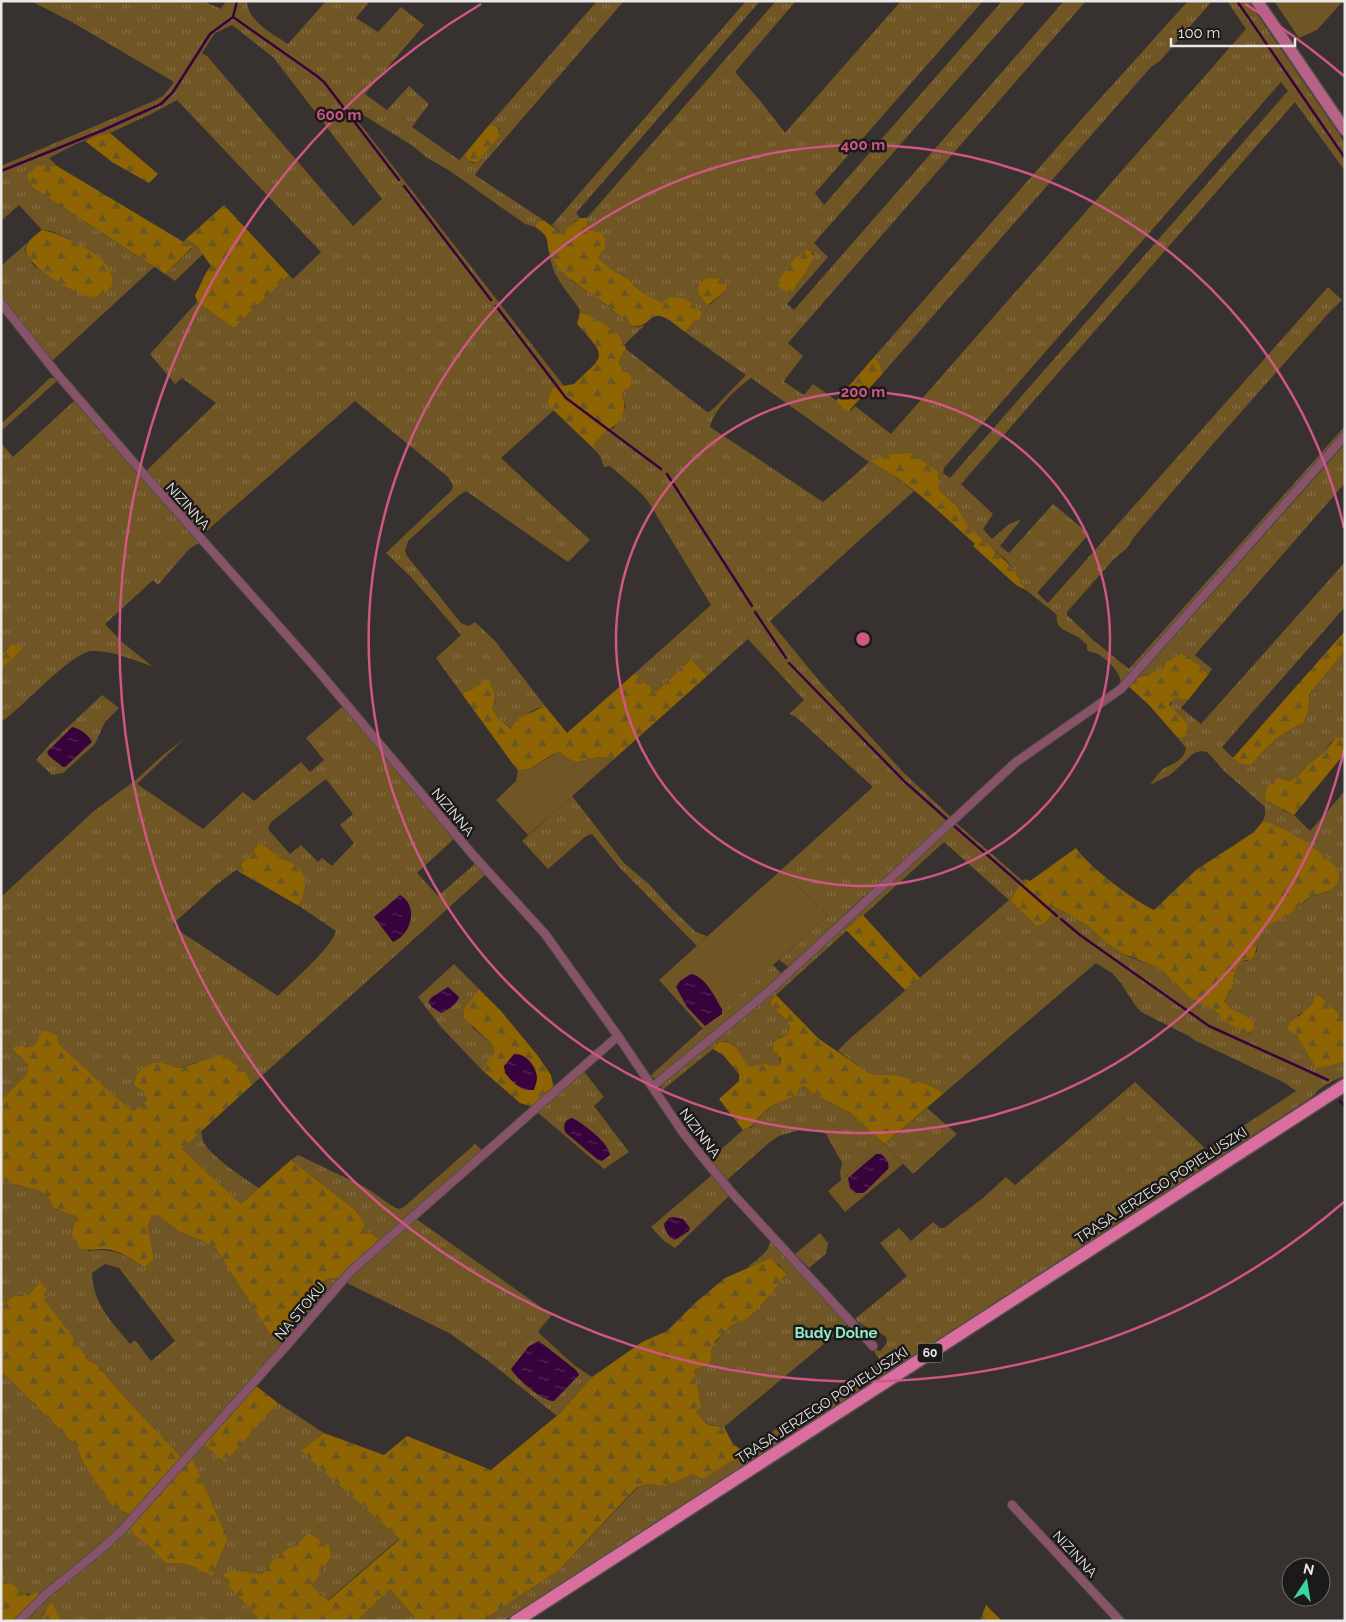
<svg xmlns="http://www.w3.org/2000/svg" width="1346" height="1622" viewBox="0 0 1346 1622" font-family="Raleway,sans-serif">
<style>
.grass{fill:url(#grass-tufts);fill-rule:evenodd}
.forest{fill:url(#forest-firs)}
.green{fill:#705525}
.water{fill:url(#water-ripples)}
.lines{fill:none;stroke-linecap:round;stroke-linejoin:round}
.stream{stroke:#38033d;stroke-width:2.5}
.minor-casing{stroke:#544e4d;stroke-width:10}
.secondary-casing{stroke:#544e4d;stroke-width:14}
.primary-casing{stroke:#544e4d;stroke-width:15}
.minor{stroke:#885369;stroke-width:8}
.secondary{stroke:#b76388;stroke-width:11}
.primary{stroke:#da6f9f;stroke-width:12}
.ring{fill:none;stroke:#cf5685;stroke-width:2.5}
.labels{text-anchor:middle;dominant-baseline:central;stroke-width:5;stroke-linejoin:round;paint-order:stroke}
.shield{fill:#1c1919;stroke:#aeaaaa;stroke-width:1}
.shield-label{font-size:12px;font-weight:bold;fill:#ece8e8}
.street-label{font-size:14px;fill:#ece8e8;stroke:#1c1919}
.neighbourhood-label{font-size:15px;font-weight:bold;fill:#91ebc9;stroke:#1c1919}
.centre{fill:#cf5685;stroke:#1c1919;stroke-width:2.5}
.ring-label{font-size:15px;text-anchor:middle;font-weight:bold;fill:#cf5685;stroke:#1c1919;stroke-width:5;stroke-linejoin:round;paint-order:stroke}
</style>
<defs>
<pattern id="grass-tufts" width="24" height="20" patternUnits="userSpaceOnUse" patternTransform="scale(1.25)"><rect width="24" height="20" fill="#705525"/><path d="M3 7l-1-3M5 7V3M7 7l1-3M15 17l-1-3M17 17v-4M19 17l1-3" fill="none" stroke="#856d45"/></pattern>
<pattern id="forest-firs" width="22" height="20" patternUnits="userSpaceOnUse" patternTransform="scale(1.25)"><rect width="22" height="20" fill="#8e6502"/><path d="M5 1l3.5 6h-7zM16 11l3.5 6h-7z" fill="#6a5624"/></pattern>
<pattern id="water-ripples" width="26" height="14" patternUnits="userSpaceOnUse" patternTransform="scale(1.25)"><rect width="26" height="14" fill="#38033d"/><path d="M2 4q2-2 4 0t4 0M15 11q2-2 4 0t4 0" fill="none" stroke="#552859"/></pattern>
</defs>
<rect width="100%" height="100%" fill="#373130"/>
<!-- grass -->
<path class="grass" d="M31,1H203L221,9L226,1H247C248,22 273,34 288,44L326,1H370L356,18L378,32L401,7L424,25L365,94L387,110L409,86L429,104L412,127L459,160L464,155C468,160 470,164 477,163L501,134L499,128L489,125L597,1H624L482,165L475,175L542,219L538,221L535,227L525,224L450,171L426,157L413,146L352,108L350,111L564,386L552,388L547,404L554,410L501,458L590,540L568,562L466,491L458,496L408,541L405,551L407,556L461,623L469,626L475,622L495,641L545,706L531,711L512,729L499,719L492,709L495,703L493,692C482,690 471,686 462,694L436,658L461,635L411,577L386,553L452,490L453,486L448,477L355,401L202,535L145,472L216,403L182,378L175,384L150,354L197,302L234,328L289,275L293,279L321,252L177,100L153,113L110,133L95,136L76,144L49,158L57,166L38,165L32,187L154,267L52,361L1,297V266L27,243L25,250L27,255L34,266L68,287L93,297L113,284L112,275L105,263L67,238L51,231L42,230L19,205L1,221V166L156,100L164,95L174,82L70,21ZM232,25L273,57L382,199L353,226L207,56L202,53L215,33Z
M746,1H760L576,213L580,218L574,222L564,235L552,225Z
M776,1H796L735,72L762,103L785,133L901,1H983L815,193L824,205L1002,1H1026L814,243L828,257L787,304L794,310L1064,1H1086L788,343L803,356L786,378L784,382L804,395L813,384L851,411L855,406L891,434L1246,29L1227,1H1248L1345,143V171L1295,102L961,484L993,514L983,529L992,539L1009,524L1019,520L1020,521L1000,546L1009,553L1053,504L1089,534L1037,593L1048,603L1328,287L1342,300L1326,316L1212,445L1134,537L1127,548L1113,560L1067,612V615L1093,640L1129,669L1345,426V433L1121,686C1122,673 1109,661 1098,654C1094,652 1091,653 1087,650V645C1084,642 1081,639 1078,637C1068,631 1054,629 1057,615L1026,590L1014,569L1005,559L983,541L968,526L956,505L941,492L938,485V478L910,452L898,454H890L870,462L885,469L914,491L770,621L821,683L904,773L953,819L866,897L864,896L789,967L779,960L828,915L781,870L873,787L796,717L789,714L804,700L748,639L707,676L691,659L656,692L635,673L711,605L649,503L642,494L610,466L604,467L600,456L595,450L596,441L602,434L614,428L625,408L623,393L630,387V375L619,364L620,358L626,349L707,412H709L715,407L746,375L685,332L694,321L639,290L628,279L611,269L596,257L605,249V238L588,230L587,218ZM1281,82L1288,91L950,478L943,473L944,468ZM807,250L811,251L813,254L804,275L795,288ZM725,291L711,304L707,306L698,293ZM751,378L869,462L846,483L823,502L710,427C714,409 736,389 751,378Z
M1188,1H1212L1160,61L1151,67L883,373L878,361L874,357L1080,121Z
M186,239L197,246L203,254L175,281L165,274L192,248L183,242Z
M550,255L573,282L596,297L631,325L637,327L645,325L625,344C611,329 598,319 580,312L579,308C568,292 551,275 550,255Z
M50,378H56L58,380L1,431V424Z
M75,400L199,543L189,549L158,585L153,580L105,624L122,642L152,666C133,660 111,650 92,651C71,652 23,708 1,722V669L22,648H8L1,655V443L13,457Z
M1345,444V483L1195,655L1212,669L1208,675L1205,669L1183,654H1180L1166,662L1162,671L1138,677Z
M1345,562V607L1222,747C1231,756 1238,764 1251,765C1267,746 1279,733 1303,724C1307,715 1307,707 1310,698C1315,680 1333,664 1345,650V738L1340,737L1331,742L1323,753L1308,765L1297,777L1289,781L1279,778L1267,802L1279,805L1284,811L1294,815L1310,831L1345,791V1019L1318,994L1306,1011L1298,1015L1296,1034L1316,1067L1341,1063L1345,1060V1076C1333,1080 1320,1087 1312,1097L504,1621H482L559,1570L638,1487L648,1484L666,1486L693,1473L741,1454L740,1449C765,1441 789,1419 810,1403L814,1406L881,1361L872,1349L881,1351L887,1342L886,1337C876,1329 865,1329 855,1319L907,1276L880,1243L899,1228L911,1241L933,1222L940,1228H944L983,1198L1006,1177L1015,1185L1135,1082L1207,1150L1296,1091L1283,1082L1194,1040L1189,1036L1141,1012L1135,1005L1121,983L1112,973L1096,963L943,1094L920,1082L894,1076H876L869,1073L838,1051L845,1043L1009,900L944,842L776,995L771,1001C777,1010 786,1018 790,1027L787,1035L779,1038L780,1065L776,1066L750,1067L745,1064L739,1052L733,1046L725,1041L716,1044L713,1049L660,1092L662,1083L955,822L1023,881L1010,900L1047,921L1056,907L1088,926L1110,945L1129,957L1161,969L1190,998L1217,1012L1225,1021L1247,1034L1250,1033L1224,1001L1232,988L1236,969L1241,961H1247L1257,951L1258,939L1264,929L1276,920L1292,912L1310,897L1326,892L1337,870C1315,849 1292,831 1263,821L1265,815V807L1224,771L1213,758L1207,752L1201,751L1194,753L1170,775L1150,785C1154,780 1158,773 1163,769C1173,763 1184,761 1186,748L1177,737H1183L1170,707L1172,700L1175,698L1188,700L1181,708L1201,724Z
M102,695L119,708L105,722L95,744L63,773L52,775L36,760L50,744Z
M343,706L454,839L417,873L438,896L476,863L486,874L253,1084L245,1072L197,1062L179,1068L163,1063L143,1068L136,1075L133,1085L144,1092L147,1100L133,1111C106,1091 84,1066 57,1044C42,1045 30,1043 19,1055L29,1064L27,1074L1,1100V897L94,811L137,779L163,755L184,739L137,784L203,829L243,792L254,801L301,762L310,772L324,760L306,738ZM326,779L353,814L340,825L354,843L332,866L322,858L318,862L301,845L290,854L268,829L271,822ZM260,843C284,856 289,878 301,902L299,906L336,931C329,951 294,979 278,996L184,934L174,926V923L216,885L236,870Z
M572,796L624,863L650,885L669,906L696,932L707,936L697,946L620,868L592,834L586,836L548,869L522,841Z
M454,964L479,989L464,1009L472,1027L493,1045L494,1053L487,1061L482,1070L441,1027L418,997Z
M773,965L781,973L779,977L664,1074L656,1079L650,1076Z
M583,1070L604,1097L594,1106L629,1152L604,1169L536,1111Z
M804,1084L813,1094L851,1113L884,1144L927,1108L957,1134L913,1174L884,1144L841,1180L840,1173L842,1163L826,1134L814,1129H803L779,1136L770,1142L727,1180L709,1160L743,1130L752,1127L763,1113L778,1102L796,1096L799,1089Z
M201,1131C202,1135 202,1140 204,1143C212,1157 245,1179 259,1188L241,1204L182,1149Z
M475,1144L483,1151L381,1240L367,1231L362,1219L354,1209L291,1160L298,1155L365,1187L395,1208L400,1209L405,1206Z
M712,1175L730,1195L675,1248L664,1241L651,1227Z
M1,1181L38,1190L47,1196L54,1208L76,1217L75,1224L88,1251C117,1248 121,1254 145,1268L154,1259L148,1226L152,1215L162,1218L180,1232L200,1240L216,1249L270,1334L316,1286L330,1278L338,1281L182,1458L128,1401L96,1364L89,1361L71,1334L43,1300L41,1284L34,1288L29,1295L17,1294L5,1302L1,1300ZM105,1264L119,1268L175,1341L151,1361L135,1340L130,1344C111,1321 93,1304 92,1273Z
M415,1218L552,1315L539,1330V1333L574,1365L592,1377L557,1416L491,1363L449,1333L345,1282L347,1278Z
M820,1233L828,1243L826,1254L809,1268L795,1254Z
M770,1240L849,1323L724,1427C686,1425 699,1397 694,1370L707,1366L712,1359L711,1351L715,1342L732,1325L747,1319L781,1267L771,1259L747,1268C755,1260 771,1252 770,1240Z
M1,1371L78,1448L82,1461L132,1515L114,1534L41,1596C20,1595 13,1588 1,1571Z
M278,1403L324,1433L302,1451L400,1538L327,1601L312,1586L331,1557L330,1547L310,1533L298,1543L278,1554L262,1574L255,1575L240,1570L231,1589L261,1621H61L53,1605L44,1612L40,1621H22L130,1525L166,1564C186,1561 195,1567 213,1575L221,1553L228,1540L194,1462L191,1457L203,1444L225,1461Z
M390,1589L414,1617L413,1621H357Z"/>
<!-- forest -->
<path class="forest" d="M489,125C496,126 498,127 501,134L477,163L469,161L464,155Z
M110,133L158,174L149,183L112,162L85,141L95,136Z
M38,165L57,166L192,247L165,274L32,187L27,175Z
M224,205L289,275L234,328L197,302L195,295C202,284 203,275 211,266L197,246L186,239Z
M580,218H587L588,230L602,233L605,238V249L597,257L611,269L628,279L639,290L662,303C674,291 691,300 701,312V316L699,320L694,321L685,332C678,327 669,318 660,316C650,313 647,330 631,325C619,316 609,306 597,298C580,286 562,276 551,256C544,243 553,238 535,227L538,221L542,219L564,235L568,228Z
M42,230C60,233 91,249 104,262C110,268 113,276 113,284C109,290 103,296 95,297C79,297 27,267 26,251C25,241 36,235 42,230Z
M807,250L811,251L813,258L804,275L790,294L779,287L777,283C784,272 795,255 807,250Z
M707,278L723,279L727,286L725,291L707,306L698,293L699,284Z
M580,312C596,318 621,330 626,349L620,358L619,364L630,375L632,381L630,387L623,393C623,398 625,405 624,409C619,433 598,427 595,450L547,404L552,388L574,384L595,364L599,357L598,350L592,341L577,324Z
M874,357L878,361L883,373L848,412L836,401Z
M910,452L938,472V485L941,492L956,505L968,526L1014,569L1026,590L1016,585L973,546L975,544C941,514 909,481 869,461L890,454H898Z
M1345,631V650L1315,687L1310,696L1307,713L1303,724C1280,732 1266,747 1251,765L1242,764L1233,758Z
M13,644L23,648L1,669V655Z
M1180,654H1183L1205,669L1208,675L1188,700L1175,698L1169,704C1176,715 1185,717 1191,732L1183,737H1177L1149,705L1128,686L1138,677L1148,675L1157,670L1162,671L1166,662Z
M691,659L707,676L613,760L601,757L576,762L553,754L530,769L518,771L462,694C466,690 469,691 473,689C481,685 478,683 488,681C494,689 497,700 492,709L499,719L511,729L517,719L545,706L567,733L635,673L656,692Z
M1340,737L1345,738V753L1294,815C1284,811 1278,804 1267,802C1262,791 1269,783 1279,778L1289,781L1297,777L1308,765L1323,753L1336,738Z
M1263,821C1269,823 1275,825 1281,828C1298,836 1325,854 1337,869C1340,875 1339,882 1334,887C1327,893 1318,893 1310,897C1303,901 1298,908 1292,912C1283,918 1274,921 1266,928C1256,937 1259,949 1252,959L1241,961L1236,969L1232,988L1224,1001L1230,1008L1254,1021V1028L1247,1034L1224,1021L1217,1012L1190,998L1161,969L1124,954L1107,943L1088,926L1056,907L1047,921L1037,926L1010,900L1022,882L1025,879L1030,881L1076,848C1088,866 1134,901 1154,910L1196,870L1254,832Z
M260,843C268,847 272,852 279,857C283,860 289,861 293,864C310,874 306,890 299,906L236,870Z
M863,915L920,978L905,990L846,930Z
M479,989L501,1011L538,1056L551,1075L554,1089L533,1107L520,1103L482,1070L487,1061L494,1053L493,1045L464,1018V1009Z
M1318,994L1345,1019V1060L1341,1063L1316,1068L1296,1034L1288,1030L1289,1024C1297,1016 1313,1008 1315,996Z
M776,995L819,1039L869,1073C876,1076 881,1075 888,1075C901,1075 935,1085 943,1094L884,1144L851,1113L813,1094L804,1085L799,1089L796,1096C784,1101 774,1103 764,1112C755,1120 756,1126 743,1130L719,1099L739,1081V1074L723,1055L713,1049C718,1039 728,1040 736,1048C742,1054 742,1062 750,1067L764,1064L776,1066L780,1065L781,1058L773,1051C772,1041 780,1038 787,1035L790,1027L787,1021L771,1004V1001Z
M42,1031L50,1032L57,1036L58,1044C84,1066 106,1091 133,1111L147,1100L144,1092L133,1085L136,1075L143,1068L153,1063H163L179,1068L223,1055L245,1072L253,1084L182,1149L241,1204L291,1160L354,1209L362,1219L367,1231L381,1240L338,1281L330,1278L316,1285L314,1295L301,1313L283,1330L270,1334L216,1249L200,1240L180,1232L162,1218L152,1215L148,1226L154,1259L145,1268C133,1261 120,1250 105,1249C93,1249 91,1252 78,1247L72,1235L76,1217L54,1208L47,1196L38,1190L1,1181V1100L27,1074L28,1064L13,1049L18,1043L26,1048L35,1045Z
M771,1258L786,1274L770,1295L747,1319L732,1325L715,1341L711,1351L712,1359L707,1366L694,1370L700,1402L697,1412C705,1425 709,1426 724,1427L733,1444L740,1449L742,1454L703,1479L692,1474L666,1486L648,1484L637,1487L559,1570L482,1621H413L414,1617L390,1589L357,1621H261L231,1589L223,1575C238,1564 246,1575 262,1574L278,1554L298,1543L309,1533L330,1546L331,1557L312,1586L328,1601L400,1539L301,1451L324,1433L384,1455L407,1436L491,1470L559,1414L592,1377L642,1342L667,1331L695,1303L725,1278Z
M41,1283L49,1292L44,1300L71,1334L89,1361L96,1364L128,1401L182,1458L132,1515L112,1506L82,1461L78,1448L1,1371V1300L5,1302L17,1294L29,1295L34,1288Z
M255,1385L278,1403L225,1462L203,1444Z
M191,1457L194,1462L228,1540L221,1553L213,1576C195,1567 186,1561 166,1564L149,1546L133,1534L130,1525Z
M1,1571C9,1582 16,1589 28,1596L36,1592L41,1596L16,1621H6L1,1617Z
M50,1603L53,1604L61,1621H40Z
M986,1605L1002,1621H980Z"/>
<!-- green -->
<path class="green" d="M1274,1H1343L1317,30L1299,38Z
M559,751L569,759L576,762L601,757L613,760L528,835L496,800L516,781L518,771L530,769Z
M781,870L828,915L703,1029L659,980Z
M884,1144L903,1164L845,1212L828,1191Z"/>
<!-- water -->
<path class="water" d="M72,727C79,728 89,735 92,742L65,767H63L49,756L47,752Z
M400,895C419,906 412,934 393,942L374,917Z
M691,974C705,976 715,997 722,1009V1014L705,1026L687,1007L676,987L680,981Z
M448,987L459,997C458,1003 448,1010 441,1013L432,1007L428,1002L432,997Z
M514,1054C526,1053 537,1067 537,1078C537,1082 535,1086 534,1090C521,1091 513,1083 505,1073L504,1066Z
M572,1118C583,1123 609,1143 610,1155L602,1161L597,1159L566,1133C562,1127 564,1120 572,1118Z
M876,1154H881C886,1158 890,1163 888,1169L867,1190L863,1193H856L850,1188L848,1178Z
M674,1217L683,1219L690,1228L689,1231L675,1240C668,1237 665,1231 664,1224L669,1218Z
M539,1341L576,1370L579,1375L554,1401C543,1402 516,1378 511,1369L529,1346Z"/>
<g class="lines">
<!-- stream -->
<path class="stream" d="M237,1L233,17L317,76L324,82L399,180
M1237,1L1345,158
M1,171L101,131L161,104L173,92L210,34L233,17
M404,186L491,300
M496,306L566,398L661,469
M667,474L752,606
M755,612L786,658
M789,663L904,781L949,821
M953,825L1057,916
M1061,919L1080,935L1209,1026L1328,1080
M1340,1101L1345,1107"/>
<!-- minor casing -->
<g class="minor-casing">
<path id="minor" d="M1,303L58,375L134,463L314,666L473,855L545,934L618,1036L684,1134L704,1159L732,1193L873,1346
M652,1087L768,992L1016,762L1121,689L1345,436
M1012,1505L1120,1621
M19,1621L46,1594L99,1551L122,1530L287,1345L351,1271L618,1036"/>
</g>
<!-- secondary casing -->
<g class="secondary-casing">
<path id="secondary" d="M1257,1L1345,130"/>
</g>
<!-- primary casing -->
<g class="primary-casing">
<path id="primary" d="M516,1621L1345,1085"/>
</g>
<!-- minor -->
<use href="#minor" class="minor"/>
<!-- secondary -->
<use href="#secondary" class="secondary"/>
<!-- primary -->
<use href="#primary" class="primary"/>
</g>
<!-- distance rings -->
<g class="ring">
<circle cx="863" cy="639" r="247"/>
<path d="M1344 750A494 494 0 1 1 1344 528"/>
<path d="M1344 1202A741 741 0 1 1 481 4M1245 4A741 741 0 0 1 1344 76"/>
</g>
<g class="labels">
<!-- shield labels -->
<rect class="shield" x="917.5" y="1343.5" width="25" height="19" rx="4"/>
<g class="shield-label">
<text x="930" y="1353">60</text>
</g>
<!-- street labels -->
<g class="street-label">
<text transform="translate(188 506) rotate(48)">NIZINNA</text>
<text transform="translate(453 812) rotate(50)">NIZINNA</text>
<text transform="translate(700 1133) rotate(53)">NIZINNA</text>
<text transform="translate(1161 1185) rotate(-33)">TRASA JERZEGO POPIEŁUSZKI</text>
<text transform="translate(300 1311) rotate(-50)">NA STOKU</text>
<text transform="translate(822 1405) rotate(-33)">TRASA JERZEGO POPIEŁUSZKI</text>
<text transform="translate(1075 1554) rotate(47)">NIZINNA</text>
</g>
<!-- neighbourhood labels -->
<g class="neighbourhood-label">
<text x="836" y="1333">Budy Dolne</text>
</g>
</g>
<circle cx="863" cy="639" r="8" class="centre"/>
<g class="ring-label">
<text x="339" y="120">600 m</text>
<text x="863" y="150">400 m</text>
<text x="863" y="397">200 m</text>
</g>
<!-- border -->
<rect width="1346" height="1622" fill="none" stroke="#ece8e8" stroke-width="5"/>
<!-- north arrow -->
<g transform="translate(1306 1582) rotate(12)"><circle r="24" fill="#1c1919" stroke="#6f6c6c"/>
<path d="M0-4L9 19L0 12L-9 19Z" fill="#3ad4a5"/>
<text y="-8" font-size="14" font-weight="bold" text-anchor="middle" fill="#ece8e8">N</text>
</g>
<!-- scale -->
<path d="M1171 38v8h124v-8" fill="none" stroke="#ece8e8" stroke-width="2.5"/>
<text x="1178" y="38" font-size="15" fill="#ece8e8" stroke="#1c1919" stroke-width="4" paint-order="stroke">100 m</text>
</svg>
